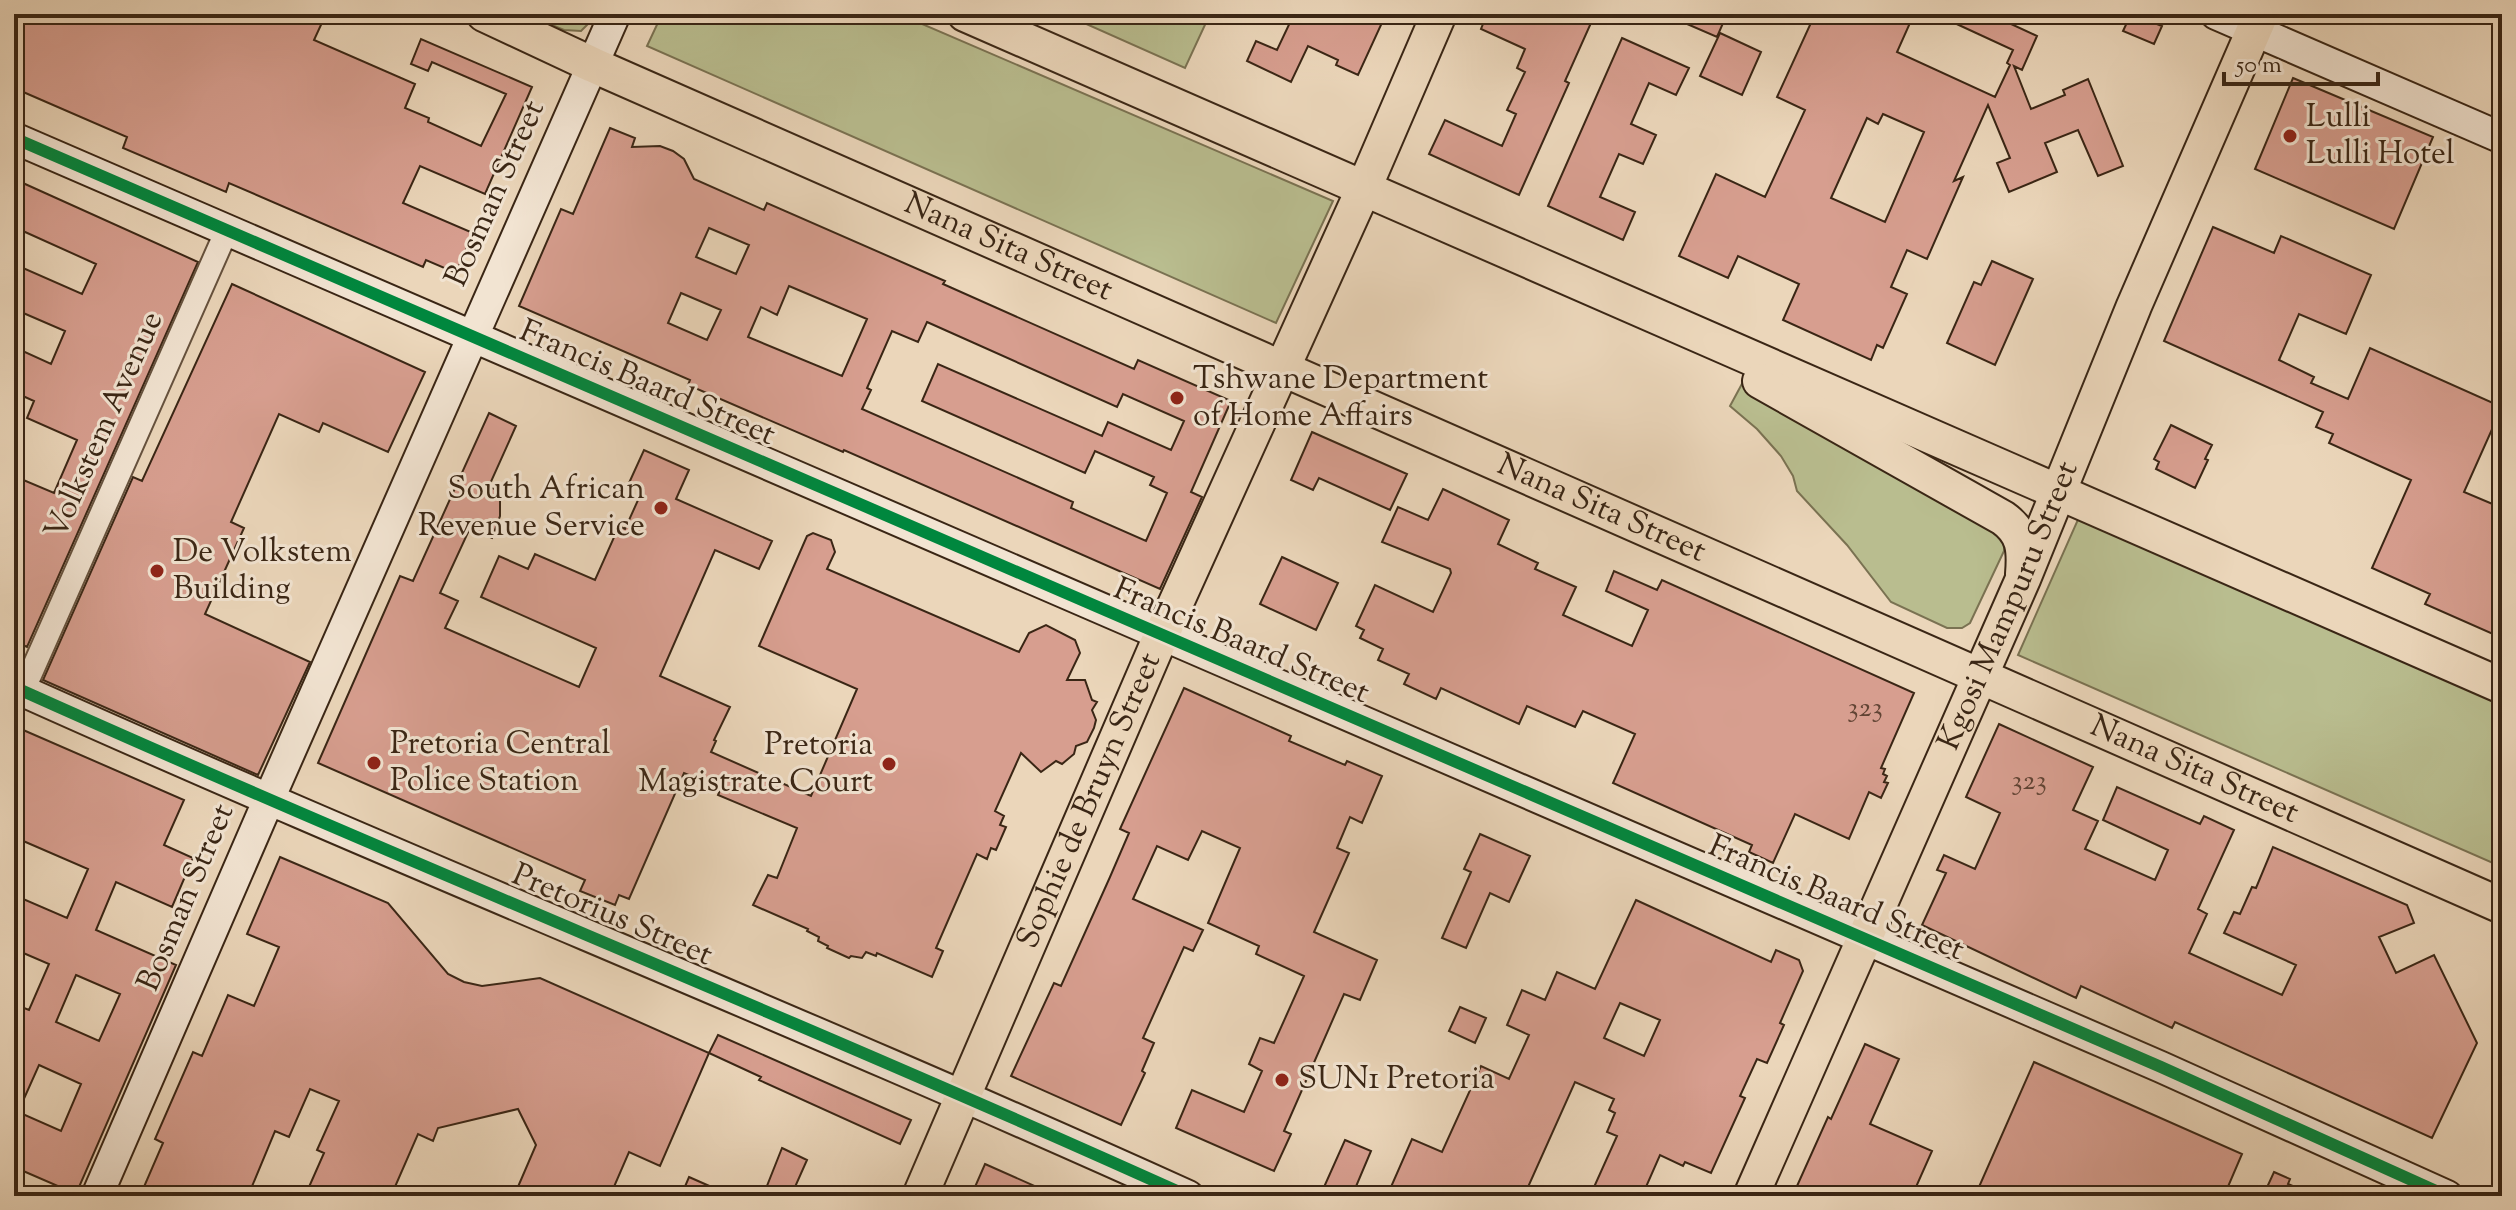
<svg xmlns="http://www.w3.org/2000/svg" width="2516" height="1210" viewBox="0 0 2516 1210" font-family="'Sorts Mill Goudy',serif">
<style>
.green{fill:#b9bd8f;stroke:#7a7252;stroke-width:2}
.building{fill:#d79e8f;stroke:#3a2615;stroke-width:2;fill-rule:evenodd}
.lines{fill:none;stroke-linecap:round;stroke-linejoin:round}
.street-casing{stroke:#66523e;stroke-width:26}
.secondary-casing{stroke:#3a2615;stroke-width:34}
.primary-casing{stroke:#3a2615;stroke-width:38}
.street{stroke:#f2e4d2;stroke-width:22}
.secondary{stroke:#f2e4d2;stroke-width:30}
.primary{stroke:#ebd6ba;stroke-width:34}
.cycleway-casing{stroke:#f2e4d2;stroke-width:17}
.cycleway{stroke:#00873e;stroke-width:12}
.poi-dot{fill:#8f2418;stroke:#f2e4d2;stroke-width:3}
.labels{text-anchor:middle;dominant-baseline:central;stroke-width:6;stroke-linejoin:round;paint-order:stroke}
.number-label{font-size:28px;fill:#614434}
.poi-label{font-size:32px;fill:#3a2615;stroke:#f2e4d2;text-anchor:start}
.street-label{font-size:32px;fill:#3a2615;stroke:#f2e4d2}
</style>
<rect width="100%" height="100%" fill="#ebd6ba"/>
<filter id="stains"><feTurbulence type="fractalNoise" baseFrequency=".0025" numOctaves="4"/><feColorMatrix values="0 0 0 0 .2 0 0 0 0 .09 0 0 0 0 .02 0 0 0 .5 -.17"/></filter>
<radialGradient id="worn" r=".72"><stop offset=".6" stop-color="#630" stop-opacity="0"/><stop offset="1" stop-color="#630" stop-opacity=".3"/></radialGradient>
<!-- green -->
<path class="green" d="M525,14H598L581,31L564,30Z
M662,14H899L1333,201L1276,323L647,46Z
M1088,14H1210L1185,68L1084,23Z
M1743,382L1995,530L2004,539V551L1970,623L1962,628H1947L1891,602L1847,545L1797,491L1793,476L1781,456L1757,429L1730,406Z
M2080,515L2502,703V867L2018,655Z"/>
<!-- building -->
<path class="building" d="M14,14H326L314,40L415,84L405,108L429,118L428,122L481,146L506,94L432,62L428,71L411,64L421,39L532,87L485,194L420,166L403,203L473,233L456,273L426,260L423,267L229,183L226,192L123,148L127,137L14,88Z
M1294,14H1386L1358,75L1336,65L1338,60L1308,46L1291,82L1247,61L1256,41L1277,50Z
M1487,14H1595L1565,81L1569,83L1519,195L1429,154L1445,120L1502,146L1516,114L1507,110L1525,72L1517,68L1525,49L1481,29Z
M1664,14H1727L1717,37Z
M1815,14H1914L1897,52L1995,97L2010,65L2007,63L2013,50L1935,14H2016L2011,24L2037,36L2022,70L2014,66L2031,109L2065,95L2063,90L2088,79L2123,166L2098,176L2078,130L2045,143L2057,172L2009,192L1997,163L2010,158L1988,105L1954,181L1963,177L1927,259L1907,250L1891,287L1907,294L1883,348L1877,345L1871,360L1783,320L1799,284L1738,256L1728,278L1679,256L1716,174L1765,197L1805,110L1777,97ZM1883,114L1924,132L1885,222L1831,198L1867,118L1878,124Z
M2131,14L2162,26L2154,44L2123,31Z
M1720,33L1761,52L1742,95L1700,76Z
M1622,38L1689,68L1676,95L1649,83L1631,124L1656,135L1643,164L1619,154L1600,197L1635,212L1623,240L1548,206Z
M2293,78L2433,137L2394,229L2255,169Z
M610,128L635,138L632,147L660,146L673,151L684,159L694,179L764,210L767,203L945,281L943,284L1134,369L1138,360L1231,401L1191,492L1202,497L1160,589L844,450L843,452L688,385L690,380L519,306L561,209L573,214ZM709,228L749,245L736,274L696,257ZM789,286L867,319L842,376L748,337L761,307L777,315ZM681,293L721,310L707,340L668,323ZM927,322L1117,407L1123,394L1184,421L1171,450L1108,422L1102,436L938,364L922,401L1085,473L1095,451L1154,477L1150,485L1167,493L1146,541L1071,508L1073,502L862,409L871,390L867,388L892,331L918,342Z
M14,179L198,262L27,647L14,641V476L54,493L77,440L27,418L34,401L14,392V347L51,364L65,331L14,309V264L82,294L96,264L14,227Z
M2213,227L2274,253L2281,236L2371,275L2346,334L2299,314L2279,360L2314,377L2311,383L2348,399L2370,348L2502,407L2464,492L2502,508V638L2425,604L2430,594L2372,568L2411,480L2329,443L2333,434L2316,427L2323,412L2164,341Z
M1992,261L2033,279L1995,365L1947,343L1974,282L1981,285Z
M232,284L425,372L388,452L323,423L319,432L279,414L231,522L244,528L205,614L310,662L258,775L43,680L133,477L142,481Z
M489,413L516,426L489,486L500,492V516L492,538L470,528L440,593L458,601L445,628L579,687L596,648L481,597L499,556L528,569L535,554L595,580L619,526L625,529L643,489L629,483L644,450L689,470L676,499L772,541L759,569L715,550L660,676L730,707L714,740L716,741L711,752L811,796L857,689L759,646L807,536L813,533L831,540L835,552L827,569L1019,652L1029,633L1046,625L1075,640L1080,653L1067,680H1085L1092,700L1097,702L1092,710L1096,720L1094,728L1087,742L1076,746L1074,754L1062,764L1056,761L1041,772L1021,753L995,811L1004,816L1000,825L1006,827L996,850L991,848L987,859L977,854L936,948L943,951L932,977L877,953L876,956L866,952L862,958L851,956L849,958L827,948L828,946L818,941L819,937L807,931L808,929L753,905L768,875L777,878L797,828L718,795L721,788L684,773L629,899L619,895L615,905L580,891L585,880L318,763L400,576L413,581Z
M2171,425L2212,445L2205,459L2208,460L2195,488L2156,469L2159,462L2154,459Z
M1312,432L1407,474L1390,510L1319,478L1313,490L1291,480Z
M1443,489L1509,520L1498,544L1538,563L1535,569L1576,587L1563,615L1632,646L1648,610L1606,591L1614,571L1657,590L1662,580L1914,693L1881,768L1885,769L1883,774L1887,776L1884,782L1888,783L1881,798L1869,792L1849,839L1795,814L1773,863L1749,852L1752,845L1613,783L1635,734L1583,711L1575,727L1527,706L1519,724L1441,688L1436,699L1404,684L1409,674L1378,660L1383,649L1360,638L1364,630L1356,626L1375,585L1433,612L1451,573L1450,569L1382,542L1398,507L1428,520Z
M1282,557L1338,583L1316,630L1260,604Z
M1184,688L1291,736L1289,741L1345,765L1347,761L1382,776L1362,823L1350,817L1337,848L1349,853L1314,932L1377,960L1360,1000L1344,994L1284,1131L1291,1134L1274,1171L1176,1128L1192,1090L1244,1112L1262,1071L1249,1064L1260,1038L1274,1043L1304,976L1256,954L1259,946L1208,923L1240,848L1202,831L1188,860L1157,846L1133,899L1203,930L1193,951L1184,947L1143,1038L1154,1043L1142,1071L1145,1073L1121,1125L1011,1076L1054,983L1061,986L1110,877L1129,833L1120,829Z
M1999,724L2093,767L2073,810L2098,821L2085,849L2155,880L2168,850L2103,820L2117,787L2200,824L2204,816L2234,830L2198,909L2207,914L2189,953L2282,995L2296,965L2224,933L2234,912L2240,914L2252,887L2256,888L2273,847L2407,905L2414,923L2379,937L2396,973L2434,955L2477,1043L2432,1138L2175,1022L2172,1028L2081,986L2076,998L1922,925L1946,873L1937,870L1944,855L1975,869L2000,813L1966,797Z
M14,726L184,800L164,845L193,858L172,907L116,882L96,930L176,965L76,1194L14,1167V1004L29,1010L49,964L14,949V895L67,918L88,869L14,837ZM76,975L120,994L99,1041L56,1022ZM39,1065L81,1084L61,1131L18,1112Z
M1480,834L1530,856L1509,902L1490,893L1466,948L1442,938L1471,872L1464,869Z
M280,857L388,903L448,974L464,982L482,986L540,978L709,1053L660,1166L629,1152L610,1196H514L536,1145L518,1109L438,1128L433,1141L418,1134L391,1196H305L324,1153L317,1150L339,1101L310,1089L289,1137L275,1131L248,1196H140L163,1143L155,1139L193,1052L202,1056L228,995L254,1006L279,947L247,934Z
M1636,900L1771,962L1776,950L1799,960L1803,971L1780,1023L1784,1025L1767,1063L1757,1059L1740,1096L1745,1098L1711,1173L1685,1162L1683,1166L1660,1155L1642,1196H1590L1617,1136L1607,1132L1615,1113L1609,1110L1614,1099L1575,1082L1524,1196H1387L1412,1139L1442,1152L1481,1066L1509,1079L1529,1035L1507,1025L1522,990L1545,1000L1557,972L1595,989ZM1620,1003L1660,1020L1644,1056L1604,1038Z
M1460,1007L1486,1018L1475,1043L1449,1031Z
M718,1035L911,1120L900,1144L759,1080L761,1077L709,1053Z
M1865,1044L1899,1059L1870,1124L1932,1151L1912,1196H1819L1797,1186L1828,1117L1831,1119Z
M2034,1062L2242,1154L2224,1196H1975Z
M1345,1140L1371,1151L1352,1196H1320Z
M782,1148L807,1160L791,1196H763Z
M985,1164L1057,1196H971Z
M2274,1172L2290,1179L2288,1184L2316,1196H2263Z
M689,1177L732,1196H681Z"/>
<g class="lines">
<!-- street casing -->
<g class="street-casing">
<path id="street" d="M23,691L227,230"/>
</g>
<!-- secondary casing -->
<g class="secondary-casing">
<path id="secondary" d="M2216,14L2502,138
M14,138L2161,1067L2447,1196
M14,687C403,862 799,1020 1188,1196
M97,1196L269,799L615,14"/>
</g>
<!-- primary casing -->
<g class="primary-casing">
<g id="primary">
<path id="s1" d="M484,14L593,65L2502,906"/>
<path d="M965,14L2502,686"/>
<path d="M1760,381L2003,518C2024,533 2025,550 2023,574"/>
<path id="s2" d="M920,1196L1161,636L1364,188L1439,14"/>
<path id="s3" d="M1751,1196L2023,579L2134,306L2261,14"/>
</g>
</g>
<!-- street -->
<use href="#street" class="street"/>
<!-- secondary -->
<use href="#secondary" class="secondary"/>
<!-- primary -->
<use href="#primary" class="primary"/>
<!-- cycleway casing -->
<g class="cycleway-casing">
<path id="cycleway" d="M14,138L2161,1067L2447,1196
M14,687C403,862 799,1020 1188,1196"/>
</g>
<!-- cycleway -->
<use href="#cycleway" class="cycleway"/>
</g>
<!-- markers -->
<g class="poi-dot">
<circle cx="2290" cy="136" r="8"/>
<circle cx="1177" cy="398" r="8"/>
<circle cx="661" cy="508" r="8"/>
<circle cx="157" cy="571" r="8"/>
<circle cx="374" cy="763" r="8"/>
<circle cx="889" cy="764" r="8"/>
<circle cx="1282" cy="1080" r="8"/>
</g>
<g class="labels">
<!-- number labels -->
<g class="number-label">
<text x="1865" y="709">323</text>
<text x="2029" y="782">323</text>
</g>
<!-- poi labels -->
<g class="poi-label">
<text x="2306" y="118">Lulli<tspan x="2306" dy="37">Lulli Hotel</tspan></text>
<text x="1193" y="380">Tshwane Department<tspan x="1193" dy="37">of Home Affairs</tspan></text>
<text x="645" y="490" text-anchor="end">South African<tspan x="645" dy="37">Revenue Service</tspan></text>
<text x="173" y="553">De Volkstem<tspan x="173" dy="37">Building</tspan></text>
<text x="390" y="745">Pretoria Central<tspan x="390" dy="37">Police Station</tspan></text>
<text x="873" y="746" text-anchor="end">Pretoria<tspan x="873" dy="37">Magistrate Court</tspan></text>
<text x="1298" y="1080">SUN1 Pretoria</text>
</g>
<!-- street labels -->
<g class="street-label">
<text transform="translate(496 194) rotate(-66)">Bosman Street</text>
<text stroke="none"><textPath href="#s1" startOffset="574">Nana Sita Street</textPath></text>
<text transform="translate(647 384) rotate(23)">Francis Baard Street</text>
<text transform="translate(105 426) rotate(-66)">Volkstem Avenue</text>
<text stroke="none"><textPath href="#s1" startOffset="1222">Nana Sita Street</textPath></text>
<text stroke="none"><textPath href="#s3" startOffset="644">Kgosi Mampuru Street</textPath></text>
<text transform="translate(1241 642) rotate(23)">Francis Baard Street</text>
<text stroke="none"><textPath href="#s1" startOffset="1870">Nana Sita Street</textPath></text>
<text stroke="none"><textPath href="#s2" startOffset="430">Sophie de Bruyn Street</textPath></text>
<text transform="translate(187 898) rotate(-67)">Bosman Street</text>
<text transform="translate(1836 899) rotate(23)">Francis Baard Street</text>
<text transform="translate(612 916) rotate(23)">Pretorius Street</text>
</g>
</g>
<!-- margin -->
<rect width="2516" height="1210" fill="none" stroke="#ebd6ba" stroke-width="48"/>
<rect x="16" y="16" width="2484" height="1178" fill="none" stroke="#3a2615" stroke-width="4"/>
<rect x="24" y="24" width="2468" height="1162" fill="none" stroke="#3a2615" stroke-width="2"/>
<!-- scale -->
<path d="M2224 72v12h154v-12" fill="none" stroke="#3a2615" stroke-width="4"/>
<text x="2236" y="72" font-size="24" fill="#3a2615" stroke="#f2e4d2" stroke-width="6" paint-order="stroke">50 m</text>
<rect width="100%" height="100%" filter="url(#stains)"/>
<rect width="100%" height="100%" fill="url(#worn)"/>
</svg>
